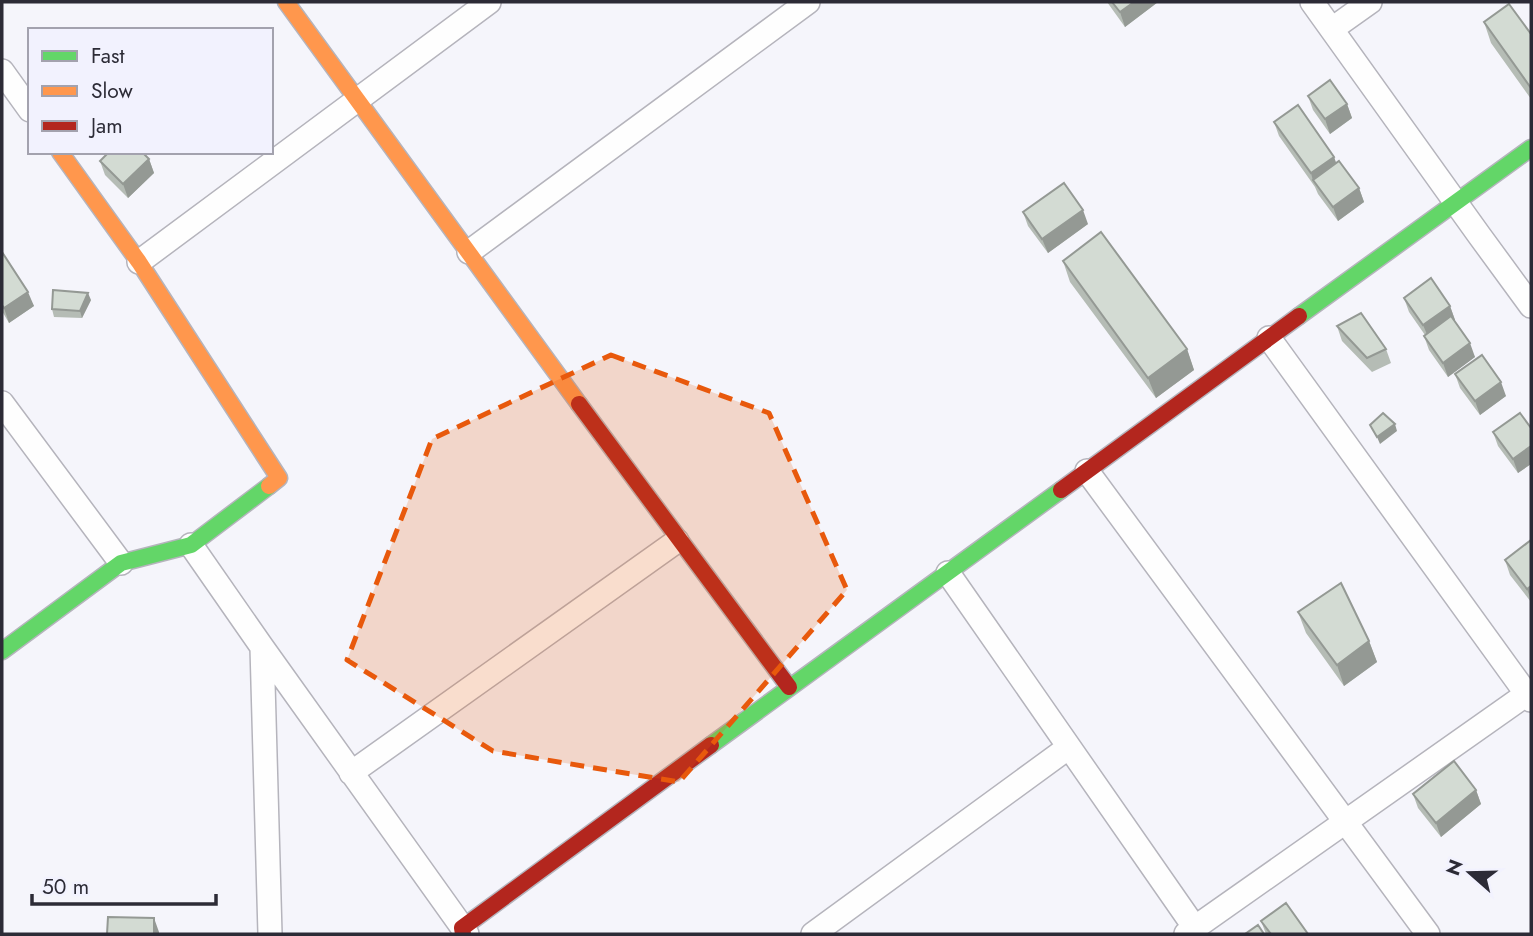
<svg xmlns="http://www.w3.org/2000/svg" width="1533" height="936" viewBox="0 0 1533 936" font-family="Jost,sans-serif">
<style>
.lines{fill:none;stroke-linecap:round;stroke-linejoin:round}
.street-casing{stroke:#b5b4bc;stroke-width:26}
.fast-casing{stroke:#b5b4bc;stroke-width:19}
.slow-casing{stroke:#b5b4bc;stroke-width:19}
.jam-casing{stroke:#b5b4bc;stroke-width:19}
.street{stroke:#fefefe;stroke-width:23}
.fast{stroke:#63d668;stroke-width:16}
.slow{stroke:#ff974d;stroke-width:16}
.jam{stroke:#b3261e;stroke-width:16}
.wall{fill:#b5bcb5}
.shaded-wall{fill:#949994}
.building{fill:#d3dbd3;stroke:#949994;stroke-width:2}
.marked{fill:#e8590c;fill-opacity:0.2;stroke:#e8590c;stroke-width:5;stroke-dasharray:14 9;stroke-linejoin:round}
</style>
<rect width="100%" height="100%" fill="#f5f5fb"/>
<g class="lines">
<!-- street casing -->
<g class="street-casing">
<path id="street" d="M1312,2L1479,235L1531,306
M1332,29L1370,2
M2,71L30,110
M469,252L808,2
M139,262L489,2
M1269,338L1531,700
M2,403L121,563
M1087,471L1428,934
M191,545L262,647L467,934
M948,573L1195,928
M262,647L270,934
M351,773L677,541
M813,934L1069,747
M1186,934L1527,694"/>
</g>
<!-- fast casing -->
<g class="fast-casing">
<path id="fast" d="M1299,316L1531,148
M2,651L121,563L191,545L269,486
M711,745L1061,490"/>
</g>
<!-- slow casing -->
<g class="slow-casing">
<path id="slow" d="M286,2L579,404
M60,152L139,262L279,478L269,486"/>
</g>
<!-- jam casing -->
<g class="jam-casing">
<path id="jam" d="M579,404L789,687
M1061,490L1299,316
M463,934L462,928L711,745"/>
</g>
<!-- street -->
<use href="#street" class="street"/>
<!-- fast -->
<use href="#fast" class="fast"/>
<!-- slow -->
<use href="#slow" class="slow"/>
<!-- jam -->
<use href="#jam" class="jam"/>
</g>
<!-- wall -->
<path class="wall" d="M1107,2H1158L1125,27Z
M1484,22L1531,34V99L1491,43Z
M1308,96L1347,104L1352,118L1330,134L1313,110Z
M1274,122L1334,157L1336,163L1359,188L1364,202L1338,221L1318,194L1315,187L1279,136Z
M149,159L154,173L128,198L105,175L100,161Z
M1023,212L1088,224L1048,253L1028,226Z
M2,252L34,306L9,323L2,311Z
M1063,261L1187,349L1194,370L1156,398L1070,282Z
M1404,298L1450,306L1455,320L1454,321L1475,357L1448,377L1429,350L1424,336L1425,335L1409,312Z
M91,300L82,318L54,317L52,309Z
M1337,326L1386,349L1391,363L1372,372L1342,341Z
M1455,374L1506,396L1480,415L1460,388Z
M1531,428V464L1518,473L1498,446L1493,432Z
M1531,540V602L1510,575L1505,560Z
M1298,612L1369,641L1377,662L1344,686L1306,633Z
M1476,790L1481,804L1441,837L1418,808L1413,794Z
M1261,921L1308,934H1266Z"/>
<!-- shaded-wall -->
<path class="shaded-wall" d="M1134,2H1158L1125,27L1120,12Z
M1347,104L1352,118L1330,134L1325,119Z
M1334,157L1339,171L1313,181L1311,173Z
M149,159L154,173L128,198L123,184Z
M1359,188L1364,202L1338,221L1333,207Z
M1083,210L1088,224L1048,253L1042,239Z
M28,292L34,306L9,323L4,308Z
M88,293L91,300L82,318L80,311Z
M1450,306L1455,320L1429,339L1423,325Z
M1470,343L1475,357L1448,377L1443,363Z
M1187,349L1194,370L1156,398L1148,378Z
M1501,382L1506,396L1480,415L1475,401Z
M1395,424L1397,431L1380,444L1377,437Z
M1531,446V464L1518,473L1513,459Z
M1531,586V600L1527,589Z
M1369,641L1377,662L1344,686L1337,665Z
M1476,790L1481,804L1441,837L1436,823Z
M154,918L159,932V934H154Z"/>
<!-- building -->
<path class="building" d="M1112,2H1134L1120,12Z
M1509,4L1531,34V88L1484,22Z
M1330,80L1347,104L1325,119L1308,96Z
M1298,105L1334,157L1311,173L1274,122Z
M109,152H142L149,159L123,184L100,161Z
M1339,161L1359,188L1333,207L1313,180Z
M1064,183L1083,210L1042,239L1023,212Z
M1101,232L1187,349L1148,378L1063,261Z
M2,252L28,292L4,308L2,305Z
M1431,278L1450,306L1423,325L1404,298Z
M53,290L88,293L80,311L52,309Z
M1361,313L1386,349L1367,358L1337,326Z
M1451,316L1470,343L1443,363L1424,336Z
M1482,355L1501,382L1475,401L1455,374Z
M1383,413L1395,424L1377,437L1370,425Z
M1520,413L1531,428V446L1513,459L1493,432Z
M1531,540V586L1527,589L1505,560Z
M1341,583L1369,641L1337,665L1298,612Z
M1454,761L1476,790L1436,823L1413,794Z
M1286,903L1308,934H1271L1261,921Z
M108,917L154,918V934H107Z
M1258,925L1264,934H1245Z"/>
<!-- marked area -->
<path class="marked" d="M611,355L769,413L847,590L679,782L493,751L347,660L432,439Z"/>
<!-- border -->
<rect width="1533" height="936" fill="none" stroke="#2c2b36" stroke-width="7"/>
<!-- legend -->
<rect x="28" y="28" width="245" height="126" fill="#f2f2fe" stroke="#a3a2ae" stroke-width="2"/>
<rect x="42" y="51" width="35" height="10" fill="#63d668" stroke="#a3a2ae" stroke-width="2"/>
<text x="91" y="63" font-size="21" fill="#2c2b36">Fast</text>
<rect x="42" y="86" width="35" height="10" fill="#ff974d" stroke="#a3a2ae" stroke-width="2"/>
<text x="91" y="98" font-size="21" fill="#2c2b36">Slow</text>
<rect x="42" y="121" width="35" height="10" fill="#b3261e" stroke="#a3a2ae" stroke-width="2"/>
<text x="91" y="133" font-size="21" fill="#2c2b36">Jam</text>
<!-- north arrow -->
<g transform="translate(1470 873) rotate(290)" stroke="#f2f2fe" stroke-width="5" paint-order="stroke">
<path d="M0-5L12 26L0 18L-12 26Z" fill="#2c2b36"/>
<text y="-10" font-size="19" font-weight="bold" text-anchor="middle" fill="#2c2b36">N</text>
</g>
<!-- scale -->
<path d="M32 894v10h184v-10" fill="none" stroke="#2c2b36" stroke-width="3.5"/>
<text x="42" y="894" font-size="21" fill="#2c2b36" stroke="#f2f2fe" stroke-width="5" paint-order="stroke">50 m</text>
</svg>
